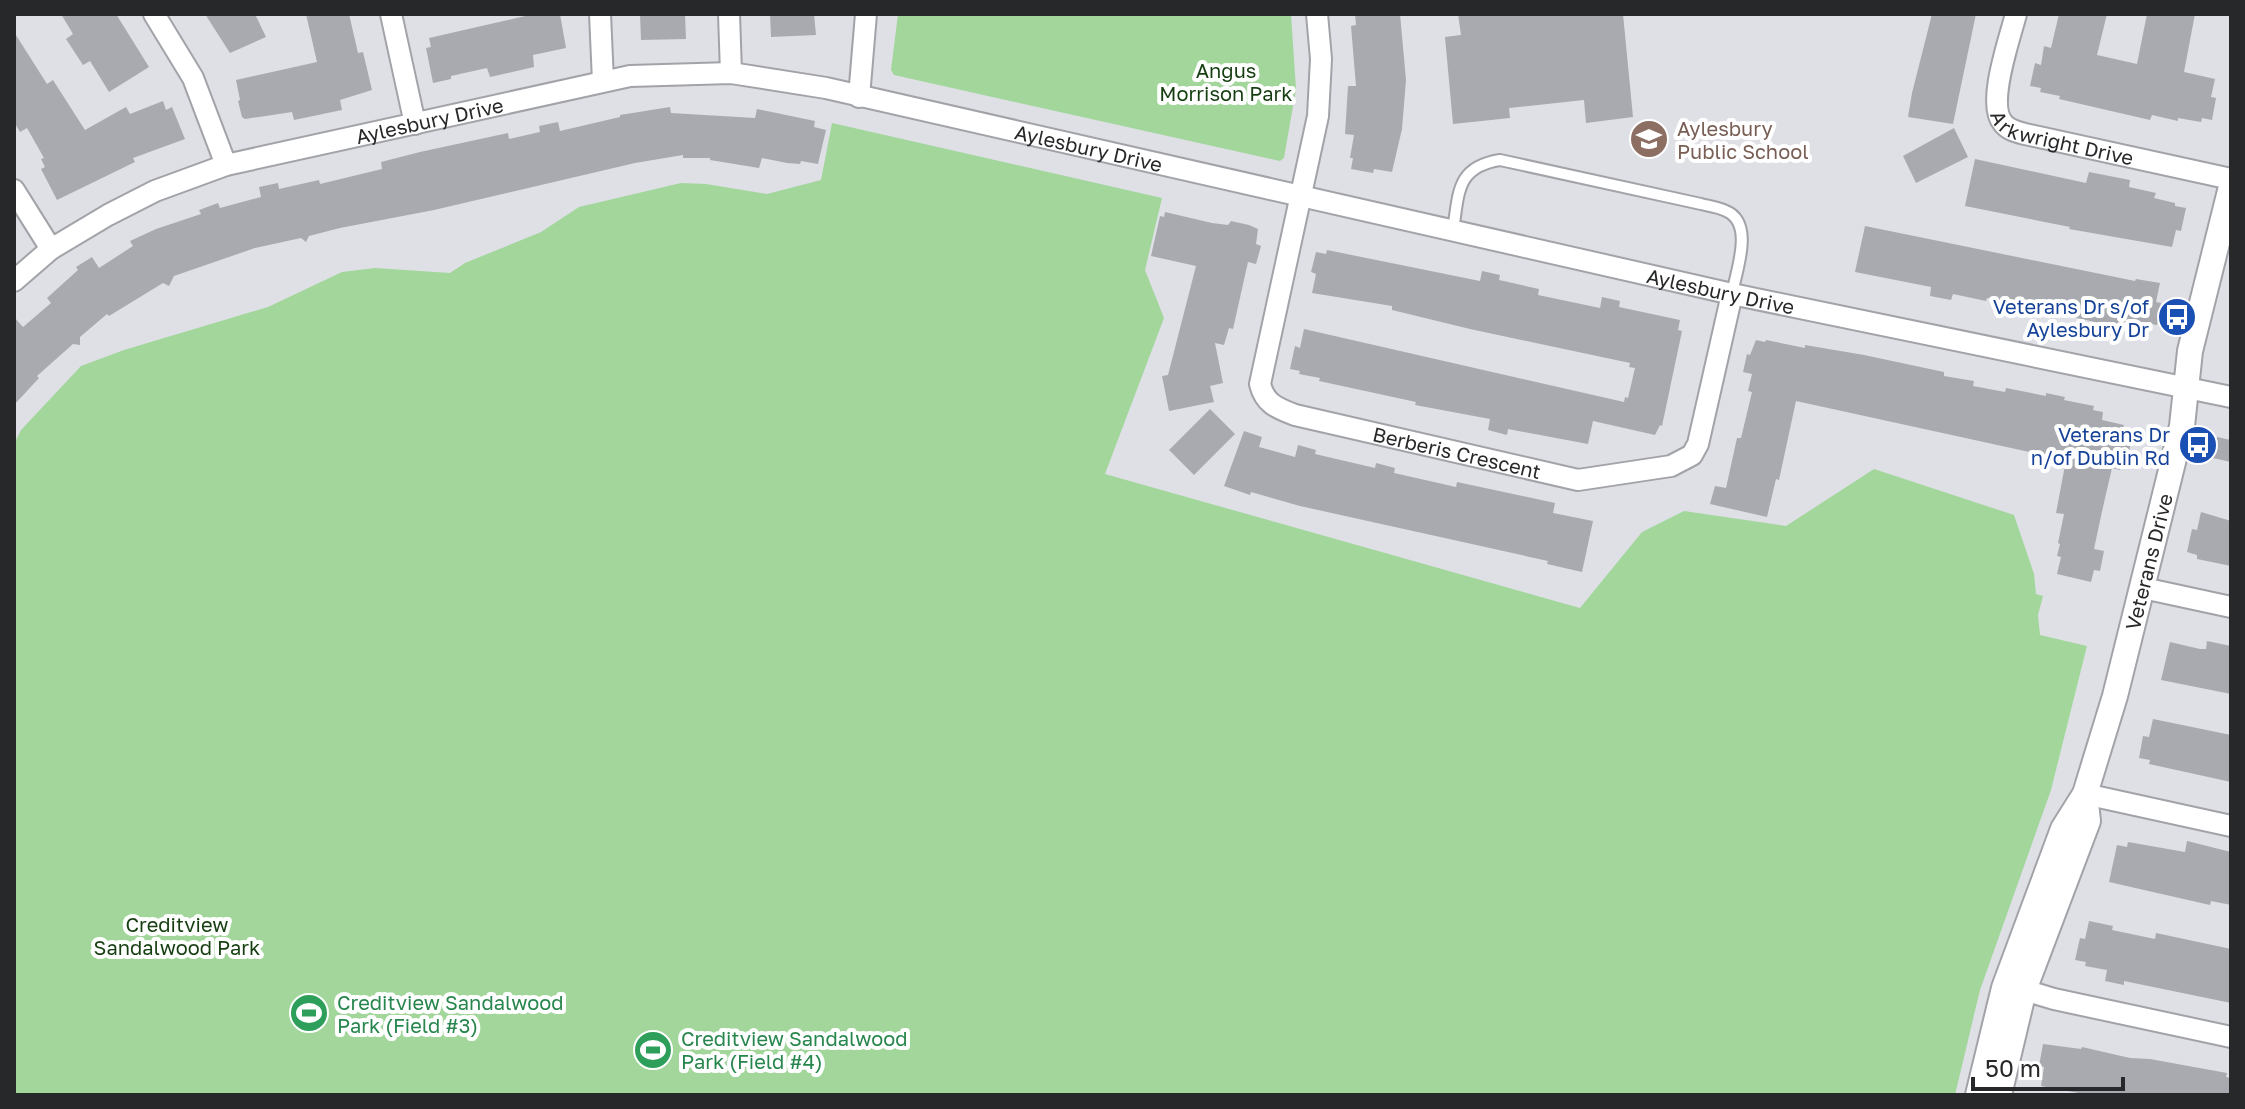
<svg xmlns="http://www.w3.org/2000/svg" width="2245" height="1109" viewBox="0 0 2245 1109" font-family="'Golos Text',sans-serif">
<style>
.green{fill:#a2d69b}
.building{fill:#a8aaaf}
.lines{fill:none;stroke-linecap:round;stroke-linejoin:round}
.service-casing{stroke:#a2a3a9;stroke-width:14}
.minor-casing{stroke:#a2a3a9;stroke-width:24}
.tertiary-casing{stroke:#a2a3a9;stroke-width:28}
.service{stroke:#fff;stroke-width:10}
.minor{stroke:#fff;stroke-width:20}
.tertiary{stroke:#fff;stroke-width:24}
.labels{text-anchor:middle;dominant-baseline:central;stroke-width:8;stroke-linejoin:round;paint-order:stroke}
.park-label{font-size:20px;fill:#163f11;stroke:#fff}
.street-label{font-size:20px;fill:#27282a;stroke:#fff}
.education-label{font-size:20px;fill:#785e54;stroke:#fff;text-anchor:start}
.transit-label{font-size:20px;fill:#164399;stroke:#fff;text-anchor:end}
.leisure-label{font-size:20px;fill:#27864d;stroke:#fff;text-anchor:start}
</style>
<rect width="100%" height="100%" fill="#dee0e6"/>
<!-- green -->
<path class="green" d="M898,14H1291L1296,89L1284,158L1280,161L894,75L891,70Z
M832,123L1162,198L1145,270L1164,318L1105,474L1580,608L1642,532L1684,511L1786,526L1874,469L2014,515L2034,574L2036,594L2043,596L2038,615L2040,635L2087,646L2051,790L1980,990L1955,1095H14V444L21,430L81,366L124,350L268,307L342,272L375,268L450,273L465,263L541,232L579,207L681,183L706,184L767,194L821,180Z"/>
<!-- building -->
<path class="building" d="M61,14H116L149,67L109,92L90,61L83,65L66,39L73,34Z
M205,14H255L266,37L230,53Z
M306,14H349L358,53L363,52L372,90L340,100L342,110L294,120L292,112L245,119L242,117L238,101L240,100L236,80L317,62Z
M534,14H560L566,48L533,55L534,67L490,77L487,68L451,76V79L433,83L426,48L431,47L429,38Z
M640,14H685L686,39L641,40Z
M770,14H814L816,35L771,37Z
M1355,14H1400L1406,80L1402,129L1392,172L1374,169L1373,173L1351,169L1353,158H1350L1354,135L1345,134L1348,86H1356L1351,26L1356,25Z
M1458,14H1623L1633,117L1586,123L1584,100L1509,108L1510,118L1453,124L1445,37L1461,35Z
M1932,14H1976L1953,124L1908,117L1912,93Z
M2059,14H2107L2097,55L2137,64L2147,14H2195L2184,72L2215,79L2211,97L2216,98L2212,120L2202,118L2201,122L2178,118V121L2152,115L2150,120L2059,99L2060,96L2040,92L2041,88L2030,86L2035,63L2041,65L2044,46L2051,48Z
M14,32L47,84L53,80L85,130L126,107L130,114L163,101L166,110L172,107L185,139L133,158L135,162L57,200L41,169L45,167L41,159L44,158L27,128L20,132L14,122Z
M670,107L671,113L755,118L757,109L815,121L814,127L826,130L818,164L801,161L800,164L787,163L762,158L759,168L710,160V158H683V155L635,163L434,210L340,228L309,236L306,242L301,238L255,248L174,276L169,286L163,283L109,316L107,314L80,337V345L73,344L37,376L39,378L14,405V317L23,327L51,303L47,298L78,270L76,267L92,257L99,268L133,246L130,241L156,229L201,214L199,210L218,203L220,208L261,197L259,187L278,183L279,189L319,180L320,184L382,169L381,162L420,152L508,133L509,139L540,132L539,126L558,122L560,131L620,117V115Z
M1954,128L1968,157L1916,183L1903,156Z
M1975,159L2086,183L2089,172L2130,180L2129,187L2156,193L2154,198L2175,203V206L2186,208L2181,231L2176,230L2172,247L2069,229L2070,227L1965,206Z
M1165,212L1212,223L1228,225L1231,221L1249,225L1258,229L1256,244L1261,246L1256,264L1248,262L1233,329L1229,328L1224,345L1215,343L1223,383L1210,386L1214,402L1169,411L1162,376L1168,375L1196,266L1151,256L1160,216L1164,217Z
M1865,226L2135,281L2136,279L2160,283L2156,302L2161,303L2157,325L2146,323L2145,327L2123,322L2122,328L1987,298L1986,301L1953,294L1951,300L1930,296L1931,287L1855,272Z
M1327,250L1480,281L1482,271L1500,275L1499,280L1539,289L1538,295L1600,308L1602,297L1620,301L1619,307L1680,320L1678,330L1682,331L1662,426L1660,425L1655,435L1593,421L1588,444L1508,429L1507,435L1488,430L1490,419L1415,405L1416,402L1319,381L1320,378L1299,374L1300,371L1290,369L1295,346L1300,348L1304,329L1624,402L1625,397L1628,398L1635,368L1629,367L1630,363L1470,329L1392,310V306L1312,293L1316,274L1311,272L1316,252L1326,254Z
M1756,340L1765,342L1766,340L1805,348V345L1864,355L1944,372V376L1974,381L1973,386L2005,392L2006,388L2046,396V393L2065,397L2064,400L2094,406L2093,410L2103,412L2102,420L2124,425L2123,428L2133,431L2129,452L2124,451L2120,470L2112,468L2103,507L2094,549L2104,551L2100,571L2094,570L2091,582L2057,574L2061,557L2057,556L2060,544L2058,543L2064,514L2056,513L2066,460L1796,401L1779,480L1776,479L1767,517L1710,504L1715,486L1726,488L1737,438H1741L1752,392L1748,391L1752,374L1743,372L1747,354L1750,355Z
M1210,409L1235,434L1194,475L1169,450Z
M1244,431L1262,437L1259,447L1295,457L1298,445L1316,450L1315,454L1375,468L1376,463L1395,468L1394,473L1456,487L1457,482L1555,503L1553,513L1593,521L1582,572L1547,564L1548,561L1300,506L1251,492L1250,495L1224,486Z
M2217,437L2231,440V462L2213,458Z
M2201,512L2231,521V566L2197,559V555L2187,552L2192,529L2197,530Z
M2207,641L2231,646V694L2161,680L2170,642L2200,649H2206Z
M2153,719L2231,735V782L2149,764L2150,760L2139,758L2143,736L2149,737Z
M2187,841L2231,852V905L2211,901L2210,905L2109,882L2117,845L2127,847L2128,842L2185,852Z
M2089,921L2113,926L2112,930L2155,939L2156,933L2231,949V1003L2124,981V985L2105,981L2107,970L2085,966L2086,962L2075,960L2080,938L2085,939Z
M2043,1044L2081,1049L2082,1047L2130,1058L2150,1059L2227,1073L2226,1077L2231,1078V1095H2089L2041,1086L2044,1067L2039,1066Z"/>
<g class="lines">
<!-- service casing -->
<g class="service-casing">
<path id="service" d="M1453,230C1459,193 1456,167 1500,160L1701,204C1709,206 1719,207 1726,211C1755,223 1736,271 1732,294"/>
</g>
<!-- minor casing -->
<g class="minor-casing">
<g id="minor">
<path d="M154,14L193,78L226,165"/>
<path d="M391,14L415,124"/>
<path d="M600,14L603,81"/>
<path d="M729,14L731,73"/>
<path id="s1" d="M1317,14L1321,59L1318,116L1260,384C1265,404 1277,408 1295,415L1578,480L1671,466L1692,455L1698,444L1732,294"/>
<path id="s2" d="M2016,14C2010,38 1986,104 2003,123C2008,130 2017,132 2025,134L2231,179"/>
<path d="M859,97L866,14"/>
<path d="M14,190L51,249"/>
<path id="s3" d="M14,281L51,249L108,215L155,191L226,165L630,76L731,73L826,88L1732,294L2231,397"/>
<path d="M2143,588L2231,607"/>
<path d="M2085,794L2231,826"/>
<path d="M2024,990L2054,999L2231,1037"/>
</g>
</g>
<!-- tertiary casing -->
<g class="tertiary-casing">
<g id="tertiary">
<path id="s4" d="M1978,1095L2004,988L2063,829L2085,794L2115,696L2182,426L2190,351L2231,187"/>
<path d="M1999,1095L2024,990L2088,821L2085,794"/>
</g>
</g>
<!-- service -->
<use href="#service" class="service"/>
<!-- minor -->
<use href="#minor" class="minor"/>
<!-- tertiary -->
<use href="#tertiary" class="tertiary"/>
</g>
<!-- icons -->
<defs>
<g id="school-disc" transform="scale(2)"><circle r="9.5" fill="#8d6e63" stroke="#fff"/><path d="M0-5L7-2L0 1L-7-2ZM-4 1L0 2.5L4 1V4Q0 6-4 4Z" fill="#fff"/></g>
<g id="bus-disc" transform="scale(2)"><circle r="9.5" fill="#1a4fb4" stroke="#fff"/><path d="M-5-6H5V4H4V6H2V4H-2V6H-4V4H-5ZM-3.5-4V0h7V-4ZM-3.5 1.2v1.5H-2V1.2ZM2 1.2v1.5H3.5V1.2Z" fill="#fff"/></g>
<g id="stadium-disc" transform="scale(2)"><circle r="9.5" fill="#2e9e5b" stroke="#fff"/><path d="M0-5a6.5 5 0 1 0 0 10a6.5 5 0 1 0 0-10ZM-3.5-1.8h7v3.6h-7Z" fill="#fff"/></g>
</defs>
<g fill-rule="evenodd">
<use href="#school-disc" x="1649" y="139"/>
<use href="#bus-disc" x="2177" y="317"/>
<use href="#bus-disc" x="2198" y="445"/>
<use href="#stadium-disc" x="309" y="1013"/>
<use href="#stadium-disc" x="653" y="1050"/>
</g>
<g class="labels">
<!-- park labels -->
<g class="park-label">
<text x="1226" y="70">Angus<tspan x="1226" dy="23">Morrison Park</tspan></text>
<text x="177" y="924">Creditview<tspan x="177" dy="23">Sandalwood Park</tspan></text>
</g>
<!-- street labels -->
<g class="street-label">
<text stroke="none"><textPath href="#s3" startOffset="452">Aylesbury Drive</textPath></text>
<text stroke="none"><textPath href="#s2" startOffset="174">Arkwright Drive</textPath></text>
<text stroke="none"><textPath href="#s3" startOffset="1124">Aylesbury Drive</textPath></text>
<text stroke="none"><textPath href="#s3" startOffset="1772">Aylesbury Drive</textPath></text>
<text stroke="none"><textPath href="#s1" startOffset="592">Berberis Crescent</textPath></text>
<text stroke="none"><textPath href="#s4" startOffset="562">Veterans Drive</textPath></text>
</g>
<!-- education labels -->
<g class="education-label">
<text x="1677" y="128">Aylesbury<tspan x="1677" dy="23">Public School</tspan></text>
</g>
<!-- transit labels -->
<g class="transit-label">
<text x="2149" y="306">Veterans Dr s/of<tspan x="2149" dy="23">Aylesbury Dr</tspan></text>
<text x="2170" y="434">Veterans Dr<tspan x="2170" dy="23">n/of Dublin Rd</tspan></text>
</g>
<!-- leisure labels -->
<g class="leisure-label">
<text x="337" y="1002">Creditview Sandalwood<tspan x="337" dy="23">Park (Field #3)</tspan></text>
<text x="681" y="1038">Creditview Sandalwood<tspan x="681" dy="23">Park (Field #4)</tspan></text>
</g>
</g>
<!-- border -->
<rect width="2245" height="1109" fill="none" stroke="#27282a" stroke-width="32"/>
<!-- scale -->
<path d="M1973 1077v12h150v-12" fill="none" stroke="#27282a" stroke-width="4"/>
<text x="1985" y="1077" font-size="24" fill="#27282a" stroke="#ffffff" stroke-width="6" paint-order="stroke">50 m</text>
</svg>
